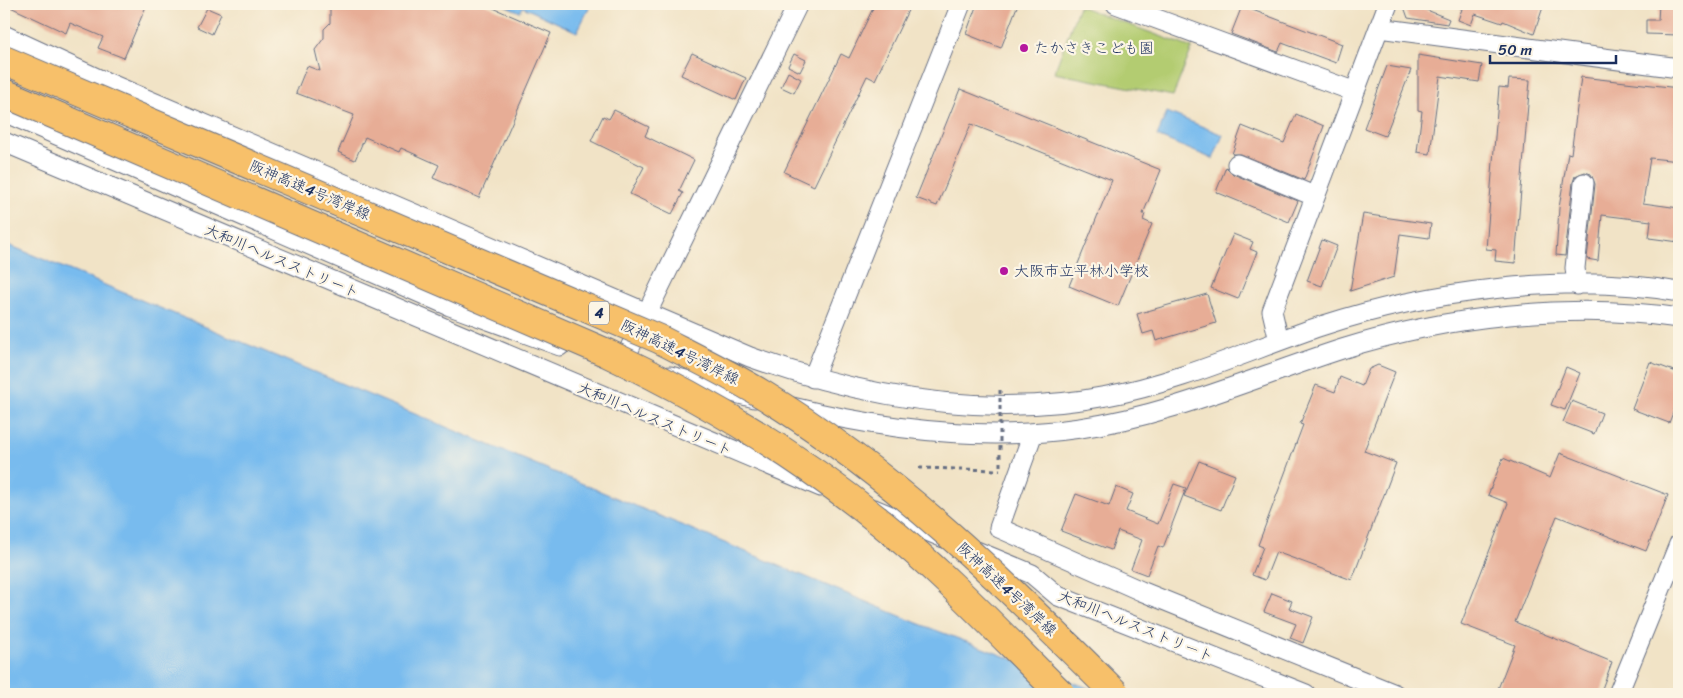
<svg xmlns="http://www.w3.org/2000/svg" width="1683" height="698" viewBox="0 0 1683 698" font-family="Sriracha,'Klee One',sans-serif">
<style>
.green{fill:#b3cc71;stroke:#677e68}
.water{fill:#78bbee;stroke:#4a75a6}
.building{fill:#e7ad96}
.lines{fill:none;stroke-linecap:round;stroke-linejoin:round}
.minor-casing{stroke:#666e82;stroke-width:21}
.path{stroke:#666e82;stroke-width:3;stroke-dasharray:4 4;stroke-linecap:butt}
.minor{stroke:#fff;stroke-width:19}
.highway-bridge-casing{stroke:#666e82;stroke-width:30;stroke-linecap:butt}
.path-bridge{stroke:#666e82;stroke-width:3;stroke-dasharray:4 4;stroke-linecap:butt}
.highway-bridge{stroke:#f7c06b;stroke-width:28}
.poi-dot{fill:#b5179e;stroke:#fcf5e5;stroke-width:2}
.labels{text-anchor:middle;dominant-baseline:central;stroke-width:4.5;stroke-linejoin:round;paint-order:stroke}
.shield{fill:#fcf5e5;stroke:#5e6a86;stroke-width:1}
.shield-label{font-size:14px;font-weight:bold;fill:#1b2f5e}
.poi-label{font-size:15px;fill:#1b2f5e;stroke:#fcf5e5;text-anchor:start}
.street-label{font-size:15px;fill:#1b2f5e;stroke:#fcf5e5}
</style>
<rect width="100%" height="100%" fill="#fcf5e5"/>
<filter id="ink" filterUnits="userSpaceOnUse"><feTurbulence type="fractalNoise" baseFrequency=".02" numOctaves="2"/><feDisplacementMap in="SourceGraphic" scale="10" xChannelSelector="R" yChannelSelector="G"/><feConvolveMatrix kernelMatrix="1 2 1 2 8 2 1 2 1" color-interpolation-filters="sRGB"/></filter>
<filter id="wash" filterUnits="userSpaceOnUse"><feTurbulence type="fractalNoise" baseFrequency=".0096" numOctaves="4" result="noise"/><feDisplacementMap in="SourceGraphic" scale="20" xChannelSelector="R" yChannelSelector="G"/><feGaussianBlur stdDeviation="1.12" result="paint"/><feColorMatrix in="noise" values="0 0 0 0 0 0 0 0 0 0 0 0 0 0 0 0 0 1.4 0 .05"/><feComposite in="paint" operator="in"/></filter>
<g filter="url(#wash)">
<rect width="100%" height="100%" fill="#f1e3c6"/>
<!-- green -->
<path class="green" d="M1079,6L1192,48L1173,96L1054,73Z"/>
<!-- water -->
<path class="water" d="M502,4H591L577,32L523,7L520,12Z
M1167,112L1223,135L1213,159L1157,136Z
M4,243L917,623L1104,694H4Z"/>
<g id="blocks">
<!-- building -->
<path class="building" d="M4,4H147L124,58L98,48L103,37L70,23L66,33Z
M330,4H484L551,33L479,198L433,178L439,165L401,148L399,152L365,137L355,160L338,152L354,115L296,93L307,66L320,71L315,50L324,38V29L330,23Z
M875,4H911L875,80L867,76L814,186L784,172L841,54L849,58Z
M977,4H1018L1001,48L966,34Z
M1403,4H1412L1449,19L1447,24L1408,18Z
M1452,4H1544L1534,34L1503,21L1502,23L1475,14L1471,25L1458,20L1462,9Z
M1659,4H1679V35L1646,34V20H1658Z
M1242,6L1342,44L1336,63L1282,43L1278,52L1231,34Z
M207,8L221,14L212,34L197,27Z
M692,53L746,78L736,100L681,75Z
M794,54L806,60L800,72L788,66Z
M1418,55L1482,65L1479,82L1440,76L1430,154L1417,152L1422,111L1418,110Z
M1387,66L1411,70L1385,136L1364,128Z
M788,72L801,79L794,93L781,87Z
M1581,77L1679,88V161L1650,158L1643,203L1679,208V242L1649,238L1651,221L1602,215L1598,261L1587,259L1595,184L1591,174L1585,172L1575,176L1573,182L1565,256L1556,255L1559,208L1568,153L1571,154Z
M1509,79L1530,80L1515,263L1495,261L1496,250L1486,249L1499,87L1508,88Z
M960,89L1161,170L1143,214H1145L1143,220L1152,224L1118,306L1069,286L1112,180L971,124L937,206L916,198Z
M614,110L649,127L645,136L694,160L679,191L683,193L672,214L630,194L644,167L591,141L603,116L609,119Z
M1296,114L1324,126L1304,180L1241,154H1232L1242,126L1284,143Z
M1226,167L1233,174L1298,201L1289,222L1216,192Z
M1363,214L1431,224L1429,238L1400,234L1394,277L1350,291Z
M1233,234L1253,242L1250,249L1257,252L1238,299L1211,288Z
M1322,240L1337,246L1322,286L1307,281Z
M1207,294L1216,323L1156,341L1153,331L1143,334L1137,314Z
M1650,362L1679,373V397L1669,423L1632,409Z
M1378,365L1395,372L1364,451L1396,463L1352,580L1276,552L1265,580L1252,575L1263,547L1258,545L1303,425L1300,424L1316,385L1335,392L1340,377L1362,386L1369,369Z
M1566,367L1580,373L1565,410L1551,405Z
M1572,401L1602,413L1594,434L1563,422Z
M1560,453L1668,495L1646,551L1557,516L1515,622L1612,662L1600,694H1496L1515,645L1461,624L1508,503L1488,495L1503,458L1550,478Z
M1199,461L1235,475L1221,510L1184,496Z
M1174,484L1186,488L1163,548L1158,546L1147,575L1131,569L1142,540L1118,531L1111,550L1061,531L1076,494L1109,506L1116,487L1133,494L1126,511L1158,524Z
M1272,593L1292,601L1289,608L1313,617L1303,643L1290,638L1296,624L1264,612Z"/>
</g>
</g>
<g filter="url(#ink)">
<use href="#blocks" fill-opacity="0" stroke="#666e82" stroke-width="1"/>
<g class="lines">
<!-- minor casing -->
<g class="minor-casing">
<path id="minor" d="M1116,4L1353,91
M1379,28L1679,68
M4,35L99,79L750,357C865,398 986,419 1107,396C1181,382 1250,350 1321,326C1427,291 1568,272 1679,292
M4,112L450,306L560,346
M4,142L821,487
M1237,164L1314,196
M1577,285L1575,268L1584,183
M1279,341L1272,311L1388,4
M622,364L798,4
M670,376L755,398
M813,378L961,4
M792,407C886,430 984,442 1080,428C1171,415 1255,377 1342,349C1447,316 1570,302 1679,318
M1033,433L999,528L1141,591L1395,694
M874,509L944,538
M974,550L1032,574L1058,596L1306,694
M1618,694L1679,544"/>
</g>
<!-- path -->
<path class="path" d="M919,468L1000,470"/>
<!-- minor -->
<use href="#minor" class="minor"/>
<!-- highway-bridge casing -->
<g class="highway-bridge-casing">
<path id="highway-bridge" d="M4,60L659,339C694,357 729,374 762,394C895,475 1007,585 1116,694
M4,93L607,353C704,399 797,454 880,522C945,574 1002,636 1061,694"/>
</g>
<!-- path-bridge -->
<path class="path-bridge" d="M1000,390V470"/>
<!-- highway-bridge -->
<use href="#highway-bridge" class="highway-bridge"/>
</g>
</g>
<!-- markers -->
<g class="poi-dot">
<circle cx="1024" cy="48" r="5"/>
<circle cx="1004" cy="271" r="5"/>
</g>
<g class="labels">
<!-- shield labels -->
<rect class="shield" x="589" y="301.5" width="20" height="23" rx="4"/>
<g class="shield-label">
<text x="599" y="313">4</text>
</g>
<!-- poi labels -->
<g class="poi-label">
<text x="1034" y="48">たかさきこども園</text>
<text x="1014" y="271">大阪市立平林小学校</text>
</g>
<!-- street labels -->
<g class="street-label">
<text transform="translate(310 190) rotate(23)">阪神高速4号湾岸線</text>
<text transform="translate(282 261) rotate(23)">大和川ヘルスストリート</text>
<text transform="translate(680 352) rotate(26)">阪神高速4号湾岸線</text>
<text transform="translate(655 419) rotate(23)">大和川ヘルスストリート</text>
<text transform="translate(1007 589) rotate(43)">阪神高速4号湾岸線</text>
<text transform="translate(1136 626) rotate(22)">大和川ヘルスストリート</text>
</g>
</g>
<!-- margin -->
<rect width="1683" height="698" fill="none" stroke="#fcf5e5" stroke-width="20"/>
<!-- scale -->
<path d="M1490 55v8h126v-8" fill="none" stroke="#1b2f5e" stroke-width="2.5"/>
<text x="1498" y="55" font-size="15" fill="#1b2f5e" stroke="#fcf5e5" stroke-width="4" paint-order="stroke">50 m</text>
</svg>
